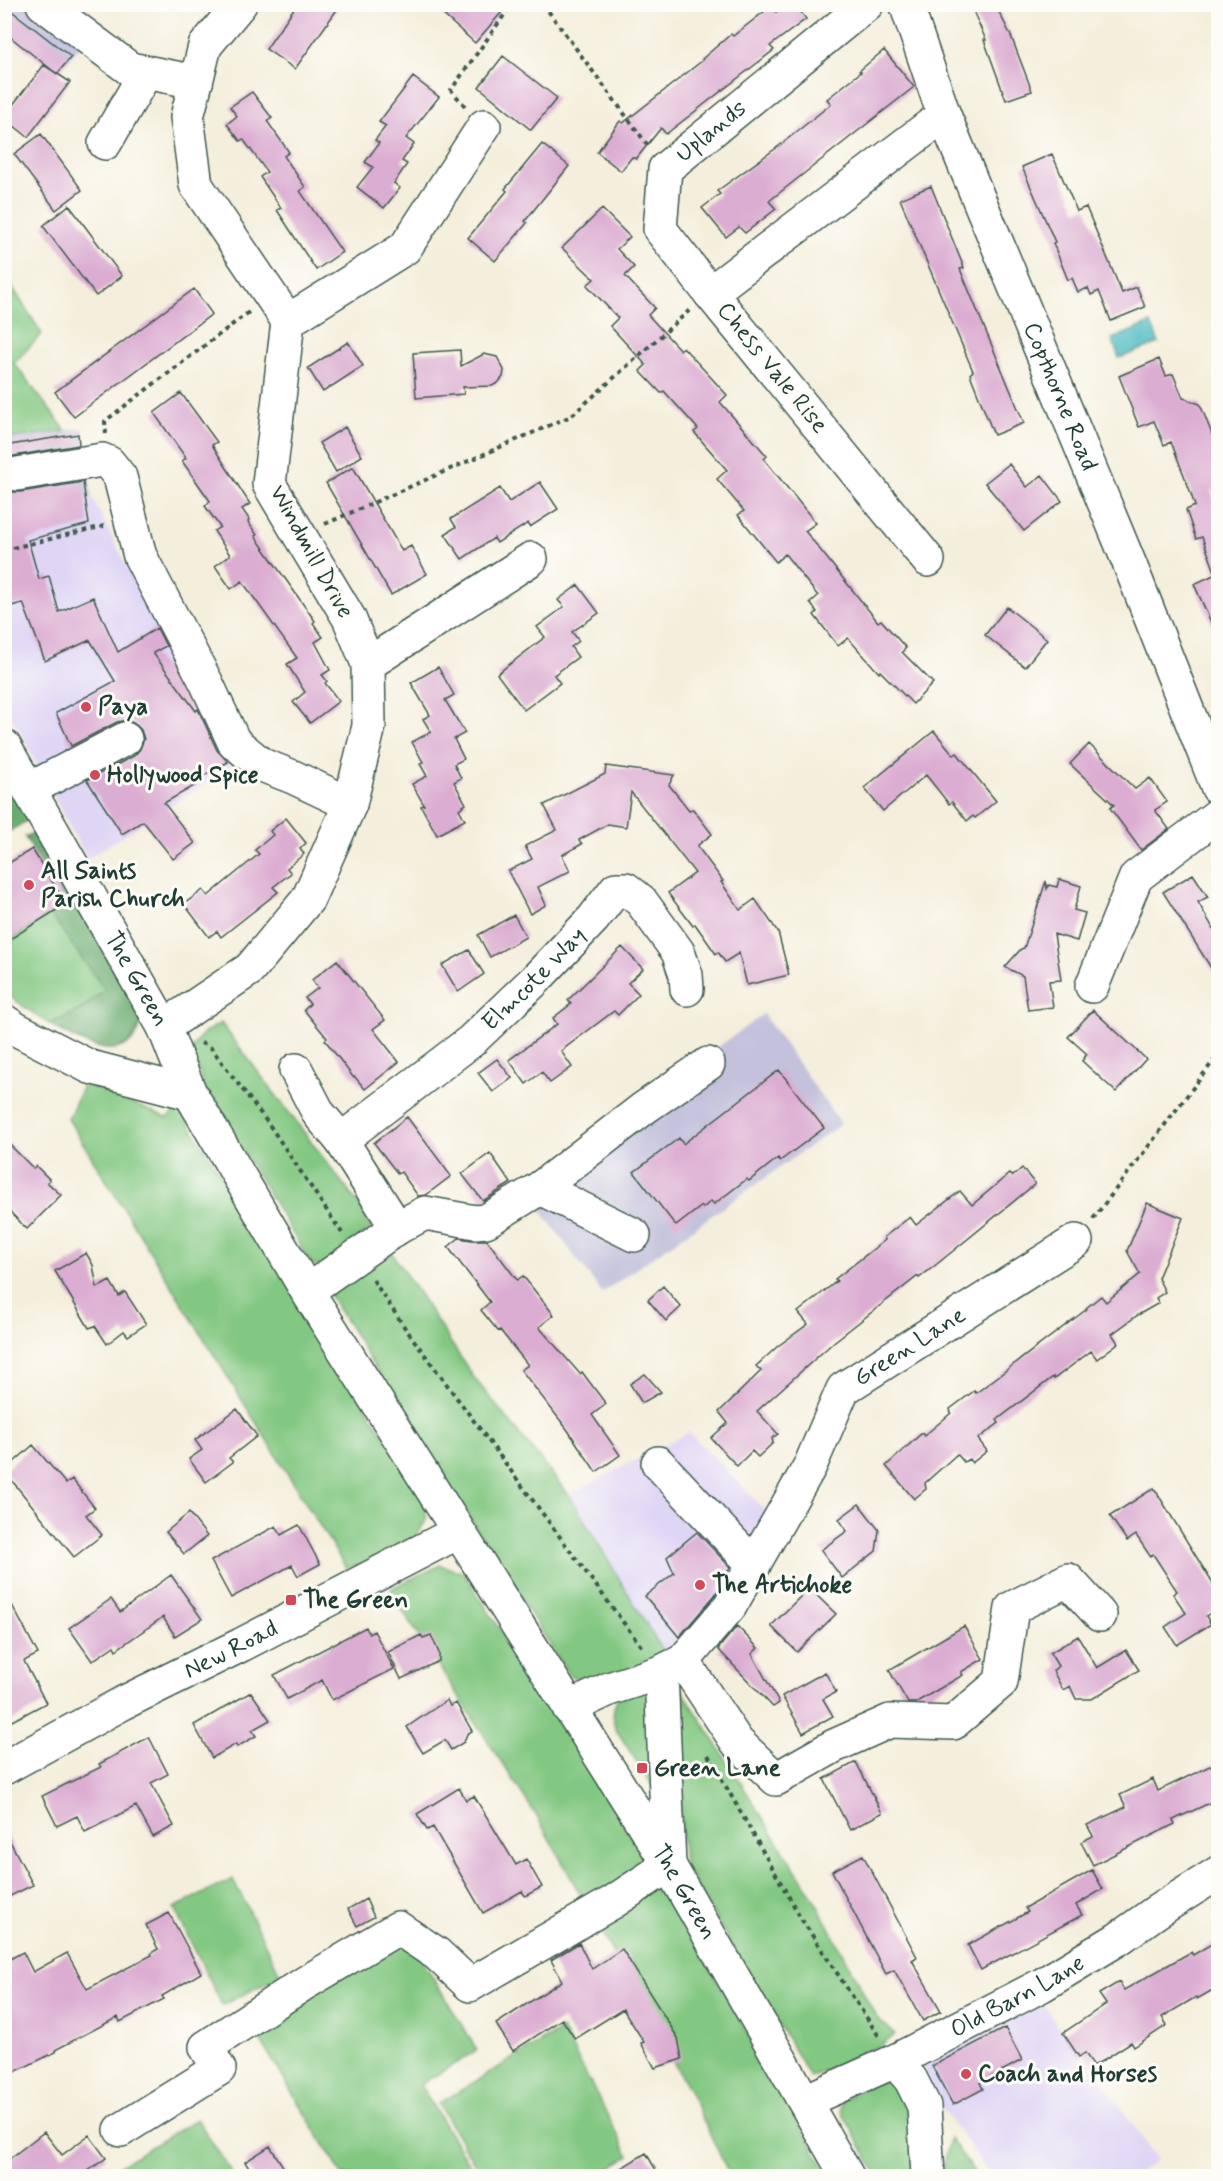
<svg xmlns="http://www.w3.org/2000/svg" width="1223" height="2181" viewBox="0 0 1223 2181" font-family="Mynerve,sans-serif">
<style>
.built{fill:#dfd5f5}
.industrial{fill:#c3c1db}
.green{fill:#83c882;stroke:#51825b;stroke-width:1.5}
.forest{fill:#6aac70;stroke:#447452;stroke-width:1.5}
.water{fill:#4cbbc1;stroke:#367c7a;stroke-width:1.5}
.building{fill:#dcadd2}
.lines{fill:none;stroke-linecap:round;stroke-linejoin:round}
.minor-casing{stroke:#3f584d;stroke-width:36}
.path{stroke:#3f584d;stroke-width:4;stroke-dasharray:4.5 4.5;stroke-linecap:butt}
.minor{stroke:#fff;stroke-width:33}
.poi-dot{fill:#d1495b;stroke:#fdfcf7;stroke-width:2}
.labels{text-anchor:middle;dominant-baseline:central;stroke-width:6;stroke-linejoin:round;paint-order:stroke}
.street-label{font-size:24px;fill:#1f3d34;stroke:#fdfcf7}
.poi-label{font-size:24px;font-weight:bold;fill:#1f3d34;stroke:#fdfcf7;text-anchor:start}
</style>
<rect width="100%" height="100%" fill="#fdfcf7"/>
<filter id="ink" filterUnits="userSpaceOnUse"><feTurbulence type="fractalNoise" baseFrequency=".0167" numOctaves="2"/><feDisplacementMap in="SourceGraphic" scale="12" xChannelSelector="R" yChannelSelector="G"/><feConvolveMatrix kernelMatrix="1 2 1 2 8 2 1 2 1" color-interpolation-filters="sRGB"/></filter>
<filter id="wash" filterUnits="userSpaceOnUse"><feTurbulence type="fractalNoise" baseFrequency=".008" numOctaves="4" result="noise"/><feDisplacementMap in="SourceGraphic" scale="24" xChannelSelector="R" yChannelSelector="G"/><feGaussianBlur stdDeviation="1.35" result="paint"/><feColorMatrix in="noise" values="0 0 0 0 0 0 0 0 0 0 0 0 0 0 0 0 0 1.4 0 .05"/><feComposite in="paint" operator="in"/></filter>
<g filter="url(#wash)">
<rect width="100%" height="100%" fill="#f4efdc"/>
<!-- built -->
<path class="built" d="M92,497L190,694L231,767L87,859L5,705V510Z
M689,1432L771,1516L751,1563L684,1643L663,1652L569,1495Z
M1042,2002L1081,2060L1086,2057L1157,2160L1133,2176H991L939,2104L920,2064Z"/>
<!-- industrial -->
<path class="industrial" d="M4,5H87L84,8L100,21L57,74L5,32Z
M83,428L92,497L5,510V439Z
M763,1014L841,1124L602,1293L525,1189Z"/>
<!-- green -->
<path class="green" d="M4,274L42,334L14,363L66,431L5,439Z
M36,832L144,1013C141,1023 139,1035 131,1042C99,1068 31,1011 5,993V943L66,904L25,837Z
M221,1023L362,1209L371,1228L320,1267L311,1264L205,1088L191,1052C197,1036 206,1031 221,1023Z
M84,1083L167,1118L179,1108L422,1496L427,1519L416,1536L368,1563L346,1568L68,1119Z
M388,1247L474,1378L569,1495L663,1652L637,1668L585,1682L569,1675L330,1296L329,1288Z
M440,1565L464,1573L663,1886L829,2176H730L690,2092L536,1815L391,1593L392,1588Z
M653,1682L673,1818L615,1728C612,1715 613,1707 619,1695Z
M679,1685L814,1899L876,2017L895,2034L881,2045L810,2077L684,1865L673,1720Z
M233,1879L281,1976L222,2005L174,1908Z
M407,1935L477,2050L420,2085L476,2176H343L254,2030Z
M562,2029L629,2156L595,2176H482L438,2104Z
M881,2079L894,2085L908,2104L924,2176H878L841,2110L842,2100Z
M197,2119L234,2176H102Z
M950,2138L977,2176H941Z"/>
<!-- forest -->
<path class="forest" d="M4,780L28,820L5,834H4Z
M36,832L144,1013C128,1073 88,1045 50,1024L81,1009L105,990L50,914L66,903L25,837Z"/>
<!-- water -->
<path class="water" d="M1151,323L1159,343L1119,358L1112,339Z"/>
<g id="blocks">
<!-- building -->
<path class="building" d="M297,4H341L295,69L266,49Z
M431,4H490L501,13L475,43Z
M786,4H795L806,19L770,46L774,50L666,134L661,128L636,159L632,157L621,171L597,152L620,121L623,123L703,60L702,59L731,34L733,36L770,7L776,12Z
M970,4H995L1011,36L1032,91L1006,100L984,40H986Z
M4,5L71,57L57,74L4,32Z
M884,50L914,87L769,201L776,209L745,233L739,227L726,237L702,208L720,194L717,191L779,146L831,104L827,99L861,72L859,71Z
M503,56L557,98L531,130L479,87Z
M44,65L70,82L28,137L4,118V116Z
M413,77L439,97L406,138L414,144L402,161L407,164L394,183L400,188L384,208L357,187L373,167L365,162L379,143L375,140L386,126L379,122Z
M252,92L272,118L267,121L289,152L284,156L305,187L300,191L342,252L316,270L277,210L281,208L260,177L267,172L243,139L240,141L227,124L237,116L230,107Z
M41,134L82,190L56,210L14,154Z
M542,144L569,166L525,221L527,223L495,261L468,238L507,191L505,189Z
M1052,154L1077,211L1086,207L1122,293L1137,287L1145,307L1111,321L1099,291L1091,295L1088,288L1078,292L1072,278L1068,280L1053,243L1055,242L1022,167Z
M931,186L964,268L960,269L1024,423L994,435L970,374L973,371L900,199Z
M69,205L122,276L96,296L43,226Z
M602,209L630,237L617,249L634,267L625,276L655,308L648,315L680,350L683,347L727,395L720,402L767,456L764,459L816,523L805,531L878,622L881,620L906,648L902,652L933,683L913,704L880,671L879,673L848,638L838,646L814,615L817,612L810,603L818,596L785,554L776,562L738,515L744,511L717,479L727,470L694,432L698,429L664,391L661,393L640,371L646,365L610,326L618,318L587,285L594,279L562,248Z
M194,289L212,314L74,417L55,392Z
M348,342L363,366L323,392L308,368Z
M460,350L461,366L484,354L497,357L504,370L503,377L498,383L492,386L463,387L464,394L416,398L413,353Z
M1159,359L1166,376L1173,374L1183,398L1200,404L1218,449V487L1211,490L1218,512V638L1194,584L1216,574L1202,537L1196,539L1186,510L1195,506L1189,488L1171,442L1164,445L1154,421L1139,427L1119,376Z
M181,393L217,442L212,445L250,504L242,509L249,519L248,522L257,535L255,536L315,621L313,623L323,637L315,642L330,670L322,675L327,681L325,683L339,701L310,723L293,702L305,692L287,664L297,658L242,581L231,589L215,566L230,555L214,531L220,527L205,506L210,501L182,461L186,458L154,413Z
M345,427L362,456L336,472L319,443Z
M78,434L79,445L14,456L4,460V446Z
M1009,464L1027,487L1042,475L1062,501L1024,531L985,483Z
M353,467L402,551L411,546L427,574L391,595L326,483Z
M83,482L89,524L28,540L39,579L49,576L59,612L93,597L118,652L157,628L166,646L153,653L196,711L198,709L217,750L228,762L194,781L196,785L164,803L195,843L173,859L143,821L122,834L87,780L134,756L140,749L144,739L141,730L135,724L126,720L117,722L71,746L56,713L115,681L90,640L45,661L23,603L11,606L4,582V487L11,492H20Z
M540,482L558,509L530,527L528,523L497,543L494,538L462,559L445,534L456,527L451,519L500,488L509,502Z
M578,585L599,613L572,632L579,641L571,647L578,657L554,675L560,683L524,710L497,674L545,637L537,627L564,607L558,600Z
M1007,607L1047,639L1025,667L985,635Z
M438,667L454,695L445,700L465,733L454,739L464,759L454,764L461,778L454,782L466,804L459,809L465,820L437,835L421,806L424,805L412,784L427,776L420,764L423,762L412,742L431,732L423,719L430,715L411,683Z
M934,731L954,755L957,753L996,801L975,818L973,816L967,821L952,802L949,804L926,775L883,811L864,788Z
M1089,744L1135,789L1150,778L1167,802L1155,810L1169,829L1141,850L1110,808L1114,805L1070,764Z
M606,766L674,775L669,785L689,810L693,809L712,834L697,846L723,881L721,882L740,910L755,899L778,932L789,975L747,985L739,953L725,962L718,952L716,954L695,924L693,926L668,893L695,873L631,792L626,827L608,824L579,840L582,844L562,855L570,871L538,887L546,905L530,914L508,871L532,859L525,846L557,830L544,805L605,774Z
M286,818L306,843L300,849L304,854L287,868L291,873L273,887L278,892L221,937L217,931L209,937L184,904L203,890L208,896L259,854L255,850L273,835L270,831Z
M32,849L66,904L4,943V866Z
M1193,874L1208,897L1198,902L1218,937V979L1163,892Z
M1059,879L1081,886L1074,910L1085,913L1077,941L1054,934L1061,980L1049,981L1053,1007L1028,1010L1023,976L1005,967L1021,949L1024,948L1046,881L1047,889L1049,885L1057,887Z
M514,915L526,937L490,957L478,935Z
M622,947L643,969L628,983L639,994L618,1015L614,1011L561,1051L572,1067L550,1083L542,1072L526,1084L509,1060L557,1024L553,1018L571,1004L568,1000Z
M469,950L484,974L458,992L442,965Z
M337,960L385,1020L373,1029L399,1062L365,1089L355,1077H353L325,1040L327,1038L304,1010L310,1004L305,998L318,988L312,980Z
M1093,1010L1146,1059L1116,1092L1082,1061L1087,1054L1068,1037Z
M497,1059L512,1078L493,1092L478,1073Z
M779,1070L824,1128L780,1161L778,1158L749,1181L747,1179L714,1204L711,1201L703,1208L702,1206L676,1226L634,1172L679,1138L683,1144Z
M407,1117L451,1176L426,1195L418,1196L401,1172L398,1174L374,1143Z
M4,1139L33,1168L36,1166L50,1180L47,1182L61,1195L27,1229L4,1206Z
M490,1153L511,1183L483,1201L462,1174Z
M1022,1168L1035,1184L937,1264L919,1278L918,1276L835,1341L757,1411L778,1434L772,1438L773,1443L758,1457L752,1451L737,1466L711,1438L728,1423L719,1412L761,1371L756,1366L778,1346L808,1324L798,1312L837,1281L835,1279L885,1240L884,1237L910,1217L916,1225L960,1191L972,1205L1009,1174L1013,1176Z
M1147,1203L1183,1218L1158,1278L1165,1292L1156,1298L1159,1303L1138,1315L1112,1334L1118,1343L1097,1359L1091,1351L1054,1379L1053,1377L997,1420L999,1423L978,1439L987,1451L972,1463L969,1459L964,1462L957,1454L925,1483L926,1489L914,1499L886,1466L922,1433L924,1436L951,1413L950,1409L974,1391L976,1393L1087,1309L1086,1308L1101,1296L1106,1302L1140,1274L1127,1251Z
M459,1238L472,1240H487L517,1280L523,1276L554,1315L539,1327L580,1374L582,1372L606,1404L592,1415L620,1455L596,1472L567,1429L521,1370L528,1365L500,1330L498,1331L481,1310L490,1302L448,1247Z
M86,1253L93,1265L97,1288L110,1281L119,1296L125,1292L146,1324L128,1336L124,1331L107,1344L95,1326L89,1328L55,1271Z
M663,1286L681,1307L666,1321L648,1300Z
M645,1374L661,1392L642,1403L630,1384Z
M237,1409L257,1436L229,1458L233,1462L206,1482L189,1459L202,1450L195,1440Z
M33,1445L66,1484L72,1479L95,1508L86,1515L102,1535L74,1557L4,1471Z
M1154,1488L1218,1592V1608L1206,1616L1211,1624L1177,1645L1165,1627L1186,1613L1173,1594L1177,1591L1153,1554L1150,1556L1136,1535L1127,1541L1110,1516Z
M859,1504L879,1530L876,1551L842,1578L821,1550L847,1531L839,1519Z
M189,1513L207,1536L184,1554L166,1532Z
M299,1525L320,1564L298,1576L292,1565L231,1598L211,1561L276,1526L281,1535Z
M697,1532L730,1567L715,1595L679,1637L645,1596L674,1573L667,1557Z
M171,1575L202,1619L175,1636L163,1617L116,1650L114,1646L92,1661L69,1628L111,1599L120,1612Z
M809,1588L836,1614L797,1652L771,1626Z
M4,1590L38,1654L24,1661L46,1703L12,1721L4,1707Z
M737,1626L758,1648L752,1654L779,1703L773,1707L718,1649Z
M964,1626L983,1659L961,1672L963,1675L915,1703H908L889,1670Z
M366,1627L369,1634L374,1631L394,1669L332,1700L322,1680L287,1699L274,1675Z
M421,1635L423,1638L431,1635L439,1653V1661L401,1679L388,1652Z
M1078,1636L1097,1668L1126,1650L1139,1670L1092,1699H1076L1070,1686L1063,1690L1053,1671L1058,1666L1050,1653Z
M825,1672L836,1692L823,1699L833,1716L803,1733L782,1696Z
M251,1692L270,1720L252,1730L256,1736L237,1747L236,1744L212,1758L194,1725Z
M447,1700L450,1706L456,1703L472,1731L467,1734L464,1742L451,1750L445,1740L423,1753L407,1727Z
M149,1737L168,1774L151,1783L174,1826L153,1837L136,1806L85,1832L77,1816L57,1826L42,1796L101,1767L99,1764Z
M856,1762L882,1813L850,1830L824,1779Z
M1218,1762V1799L1173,1820L1175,1824L1093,1865L1081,1842L1093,1836L1087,1825L1126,1807L1120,1795L1153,1779L1158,1791Z
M459,1788L466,1800L474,1796L516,1865L526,1859L542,1887L525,1896L522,1891L483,1913L433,1827L427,1830L417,1814Z
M4,1830L33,1885L4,1899Z
M863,1855L917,1957L912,1960L941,2011L923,2021L894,1970L886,1974L832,1871Z
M1092,1870L1103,1889L1076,1905L1082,1915L981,1970L968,1945L1028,1912L1025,1908Z
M366,1899L374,1917L357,1926L348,1909Z
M169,1913L201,1973L162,1996L164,1999L120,2022L118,2017L55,2050L56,2052L4,2077V1962L23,1952L33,1972L67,1953L87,1989L152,1955L151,1953L158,1949L146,1925Z
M1218,1940V1987L1197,1999L1196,1997L1162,2017L1167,2025L1134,2047L1131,2042L1094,2066L1085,2053L1079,2057L1063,2033L1106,2004L1099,1994L1119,1982L1124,1990L1191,1952L1193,1955Z
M579,1943L592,1969L622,1949L678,2038L682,2059L655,2068L641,2043L644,2042L623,2009L575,2039L562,2019L513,2051L496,2024L562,1981L551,1960Z
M1005,2028L1022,2060L980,2083L983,2089L953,2105L932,2066Z
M44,2132L62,2155L89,2135L106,2158L81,2176H4V2163Z
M270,2146L289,2176H254L245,2162Z
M646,2153L656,2170L646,2176H608Z"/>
</g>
</g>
<g filter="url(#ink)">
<use href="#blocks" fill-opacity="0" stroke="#3f584d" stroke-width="1.5"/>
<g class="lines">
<!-- minor casing -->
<g class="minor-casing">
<g id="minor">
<path d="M43,4L130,69L196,82"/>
<path id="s1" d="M906,4L944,115L1130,565L1218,788"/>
<path d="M105,143L146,72"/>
<path id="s2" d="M710,293L660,229L665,169L867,4"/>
<path d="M288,321L405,248L484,126"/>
<path d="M17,474L102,460L109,463L120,477L140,556L206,682L234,742L262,765L293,777L350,804"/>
<path d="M928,560L710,293L944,115"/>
<path d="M368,664L531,559"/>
<path id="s3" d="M4,746L164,1027L190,1093L307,1291L669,1865L847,2176"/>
<path d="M30,789L125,739"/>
<path d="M1092,986L1136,877L1218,815"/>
<path d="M4,1021L16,1029L90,1067L190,1093"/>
<path d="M164,1027L250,969L308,899L350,804L369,726L368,664L349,618L269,484L288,321L196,185L187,117L196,82L205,46L240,4"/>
<path d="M296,1070L319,1114L341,1140"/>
<path d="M540,1188L644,1108L708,1064"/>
<path d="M397,1228L425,1213L475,1222L486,1221L540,1188L634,1235"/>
<path id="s4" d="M307,1291L397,1228L341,1140L471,1041L535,980L593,919L616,889H626L641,901L678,952L686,975L687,989"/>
<path d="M658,1463L754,1565"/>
<path d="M683,1661L737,1742L776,1779L834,1746L890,1721L953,1723L1001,1682L1012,1608L1068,1580L1100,1615"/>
<path id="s5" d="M569,1708L609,1689L661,1672L683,1661L730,1606L810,1466L843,1389L1076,1241"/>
<path id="s6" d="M4,1768L123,1703L241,1645L458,1532"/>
<path d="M895,2061L911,2080L924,2106L928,2176"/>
<path id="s7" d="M805,2101L895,2061L1042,1985L1118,1939L1156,1912L1218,1873"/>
<path d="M121,2130L219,2069L206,2047L305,1983L398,1928L437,1954L470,1985L613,1902L669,1865L661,1672"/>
</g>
</g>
<!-- path -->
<path class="path" d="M543,4L649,147
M465,106L451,90L512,4
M106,434L105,421L249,312
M325,524L571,416L690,310
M4,550L104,526
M201,1043L211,1048L268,1123L342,1233
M1093,1219L1218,1055
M373,1280L405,1328L643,1649
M708,1755L802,1920L880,2038"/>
<!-- minor -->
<use href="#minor" class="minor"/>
</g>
</g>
<!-- markers -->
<g class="poi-dot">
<circle cx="86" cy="707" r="6"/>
<circle cx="95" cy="775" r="6"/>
<circle cx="29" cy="885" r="6"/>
<circle cx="700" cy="1585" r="6"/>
<rect x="285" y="1594" width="12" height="12" rx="3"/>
<rect x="636" y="1762" width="12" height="12" rx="3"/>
<circle cx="966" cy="2074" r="6"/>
</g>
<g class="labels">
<!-- street labels -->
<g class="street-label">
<text stroke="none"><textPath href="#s2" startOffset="201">Uplands</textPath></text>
<text transform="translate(772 368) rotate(51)">Chess Vale Rise</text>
<text stroke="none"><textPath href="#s1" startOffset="422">Copthorne Road</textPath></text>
<text transform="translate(311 552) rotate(61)">Windmill Drive</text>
<text stroke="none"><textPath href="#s4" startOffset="466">Elmcote Way</textPath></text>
<text stroke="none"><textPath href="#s3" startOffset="268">The Green</textPath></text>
<text stroke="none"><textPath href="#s5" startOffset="520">Green Lane</textPath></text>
<text stroke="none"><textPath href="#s6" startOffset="256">New Road</textPath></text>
<text stroke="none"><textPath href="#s3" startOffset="1334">The Green</textPath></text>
<text stroke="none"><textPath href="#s7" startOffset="237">Old Barn Lane</textPath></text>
</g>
<!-- poi labels -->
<g class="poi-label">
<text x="98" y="707">Paya</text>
<text x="107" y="775">Hollywood Spice</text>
<text x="41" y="871">All Saints<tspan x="41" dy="28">Parish Church</tspan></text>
<text x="712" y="1585">The Artichoke</text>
<text x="303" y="1600">The Green</text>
<text x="654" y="1768">Green Lane</text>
<text x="978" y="2074">Coach and Horses</text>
</g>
</g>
<!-- margin -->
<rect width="1223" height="2181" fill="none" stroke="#fdfcf7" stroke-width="24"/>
</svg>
